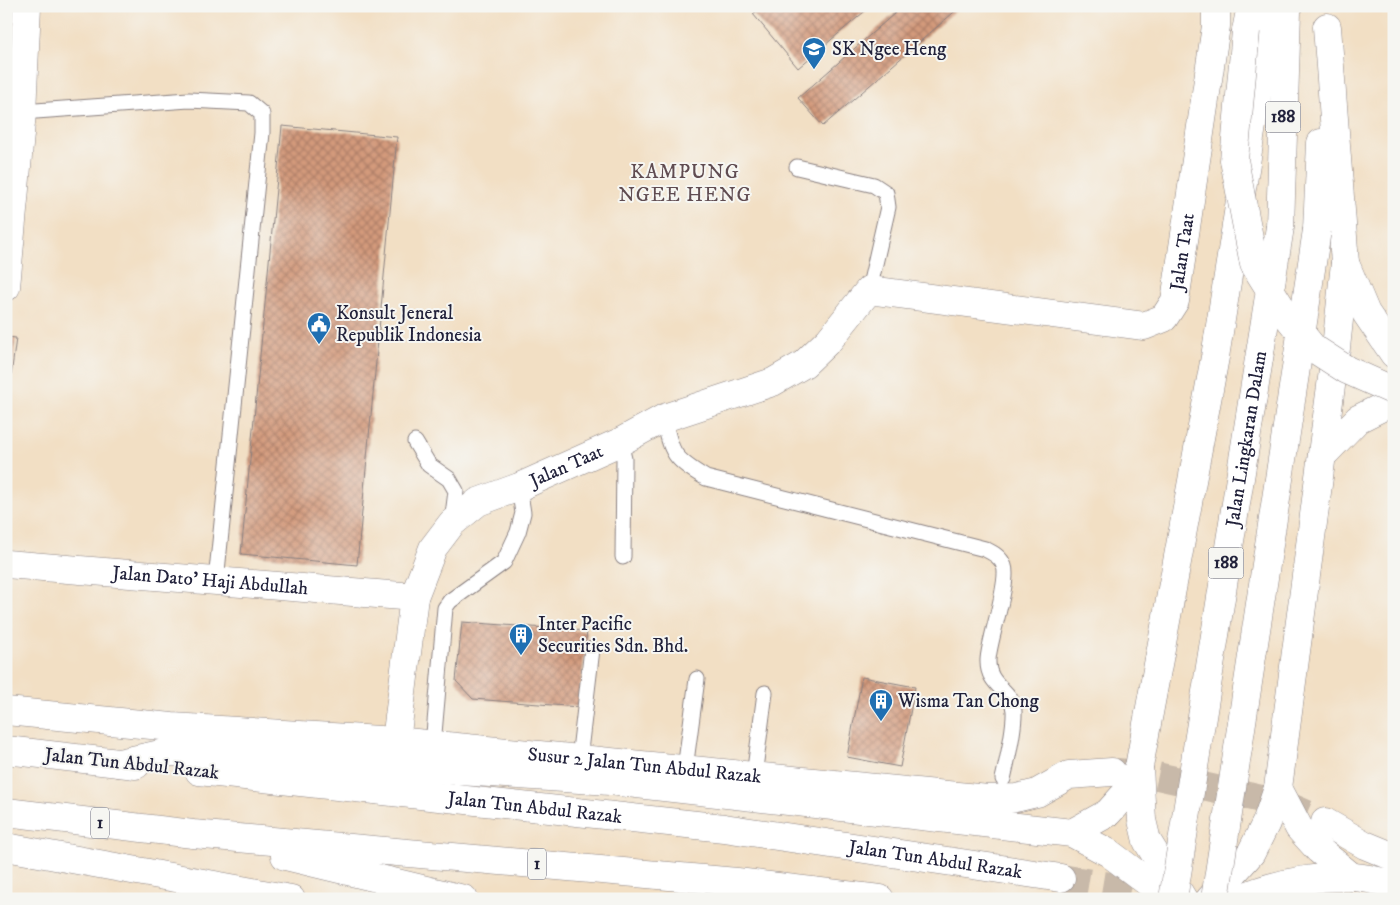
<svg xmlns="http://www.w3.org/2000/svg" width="1400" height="905" viewBox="0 0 1400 905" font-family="'IM FELL DW Pica',serif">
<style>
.building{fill:url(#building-cross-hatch)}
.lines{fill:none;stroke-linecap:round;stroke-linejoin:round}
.street-tunnel{stroke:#c8b9a9;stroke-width:28;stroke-dasharray:28 14;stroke-linecap:butt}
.highway-tunnel{stroke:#c8b9a9;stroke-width:28;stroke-dasharray:28 14;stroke-linecap:butt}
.lane-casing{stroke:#8a8080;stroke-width:17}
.street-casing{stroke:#8a8080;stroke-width:29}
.highway-casing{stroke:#8a8080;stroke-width:29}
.lane{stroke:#fff;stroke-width:15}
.street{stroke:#fff;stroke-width:28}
.highway{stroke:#fff;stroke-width:28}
.street-bridge-casing{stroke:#8a8080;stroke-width:29;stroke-linecap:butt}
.highway-bridge-casing{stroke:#8a8080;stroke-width:29;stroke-linecap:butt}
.street-bridge{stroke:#fff;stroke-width:28}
.highway-bridge{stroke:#fff;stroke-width:28}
.labels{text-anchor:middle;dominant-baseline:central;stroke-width:4;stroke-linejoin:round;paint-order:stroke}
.shield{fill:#f6f6f2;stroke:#626272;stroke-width:1}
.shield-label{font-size:18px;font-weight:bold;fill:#22223b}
.poi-label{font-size:19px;fill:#22223b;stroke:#f6f6f2;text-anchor:start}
.street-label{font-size:19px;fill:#22223b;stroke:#f6f6f2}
.neighbourhood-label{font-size:20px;letter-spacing:1px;fill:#604c51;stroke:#f6f6f2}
</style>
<defs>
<pattern id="building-cross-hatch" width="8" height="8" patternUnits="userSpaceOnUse" patternTransform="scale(1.25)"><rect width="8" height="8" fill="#d39a7b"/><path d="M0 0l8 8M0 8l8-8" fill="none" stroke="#ab7d66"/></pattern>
</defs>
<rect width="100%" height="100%" fill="#f6f6f2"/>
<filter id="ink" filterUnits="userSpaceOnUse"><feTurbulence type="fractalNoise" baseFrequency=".02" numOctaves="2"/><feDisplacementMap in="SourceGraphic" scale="10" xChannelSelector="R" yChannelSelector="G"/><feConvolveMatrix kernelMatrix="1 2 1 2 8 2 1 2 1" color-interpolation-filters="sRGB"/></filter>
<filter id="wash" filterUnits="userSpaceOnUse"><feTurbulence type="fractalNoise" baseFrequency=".0096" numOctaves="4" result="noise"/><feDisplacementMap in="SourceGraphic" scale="20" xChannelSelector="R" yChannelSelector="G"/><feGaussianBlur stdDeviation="1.12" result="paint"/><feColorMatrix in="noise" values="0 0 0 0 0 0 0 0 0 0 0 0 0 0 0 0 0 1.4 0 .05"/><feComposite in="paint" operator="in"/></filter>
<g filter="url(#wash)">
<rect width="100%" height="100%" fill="#f2dfc4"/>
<g id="blocks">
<!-- building -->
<path class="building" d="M763,6H871L798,68L753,14Z
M903,6H961L823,126L798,98Z
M282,126L397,137L357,565L241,554Z
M6,337L16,338L10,384H6Z
M462,622L587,631L579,707L473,699L456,681Z
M862,677L915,687L900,767L847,757Z"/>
</g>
</g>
<g filter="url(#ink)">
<use href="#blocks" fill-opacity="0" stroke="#8a8080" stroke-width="1"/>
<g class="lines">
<!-- street-tunnel -->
<path class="street-tunnel" d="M1116,772L1153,775L1284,804L1325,822"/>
<!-- highway-tunnel -->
<path class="highway-tunnel" d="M1061,878L1171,896"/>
<!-- lane casing -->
<g class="lane-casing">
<path id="lane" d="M22,112L189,100L249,103L262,114V133L216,581
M797,167L874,185L886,193L888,207L869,290
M664,418C671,454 674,459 706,478L985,549C993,553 1001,557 1004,566C1010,582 989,639 988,660C987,687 1013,689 1014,711C1015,729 1007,761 1003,779
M415,442L429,465L449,479L456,491L452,523
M620,442L624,459L623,557
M433,745L445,608L450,601L504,562L518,532L523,513L519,487
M579,759L592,649
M685,769L697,679
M754,776L765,693"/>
</g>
<!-- street casing -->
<g class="street-casing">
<g id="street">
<path d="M1246,31L1251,6"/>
<path d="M1345,263L1366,313L1394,354"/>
<path d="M6,287L22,112L27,6"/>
<path d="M1322,456L1358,419L1394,401"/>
<path id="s1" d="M6,564L414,597"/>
<path id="s2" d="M6,711L172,727L396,741L988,799L1016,798L1037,793L1069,775L1112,772"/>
<path id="s3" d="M396,741L414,597L433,548L452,523L478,502L519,487L620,442L664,418L773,382L804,364L829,340L869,290L1144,326L1164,318L1175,301L1216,26V6"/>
<path d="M1325,822L1365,845L1394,857"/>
<path d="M6,847L291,899"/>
</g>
</g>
<!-- highway casing -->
<g class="highway-casing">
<g id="highway">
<path d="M1280,227L1287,11"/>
<path d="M1317,230L1321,143"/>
<path d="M6,750L136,765"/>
<path d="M119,763L170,752L610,781L1072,833L1109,853L1170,899"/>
<path id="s4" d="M199,771L724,828L1061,878"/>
<path d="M1278,788L1299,828L1319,850L1352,877"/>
<path d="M6,812L193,834L737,882L880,899"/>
<path d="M1072,833L1108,813L1125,794L1139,767"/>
<path d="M285,856L464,899"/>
<path d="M1183,899L1147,841L1142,820L1139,767L1215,357L1259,82L1275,6"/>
<path d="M1210,899L1251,853L1266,823L1278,788L1336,348L1345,263L1327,27"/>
<path d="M1238,899C1273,884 1313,876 1352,877C1365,877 1380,882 1394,884"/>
</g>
</g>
<!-- lane -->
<use href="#lane" class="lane"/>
<!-- street -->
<use href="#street" class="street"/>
<!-- highway -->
<use href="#highway" class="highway"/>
<!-- street-bridge casing -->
<g class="street-bridge-casing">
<path id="street-bridge" d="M1246,31L1234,160L1254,264L1284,312L1313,348L1347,370L1394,391"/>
</g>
<!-- highway-bridge casing -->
<g class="highway-bridge-casing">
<g id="highway-bridge">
<path id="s5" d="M1173,899L1280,227"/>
<path d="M1215,899L1317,230"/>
</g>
</g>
<!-- street-bridge -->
<use href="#street-bridge" class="street-bridge"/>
<!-- highway-bridge -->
<use href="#highway-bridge" class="highway-bridge"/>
</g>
</g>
<!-- icons -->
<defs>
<g id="school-pin" transform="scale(1.25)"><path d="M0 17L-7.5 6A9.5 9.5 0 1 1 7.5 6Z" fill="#1f6fb2" stroke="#f6f6f2"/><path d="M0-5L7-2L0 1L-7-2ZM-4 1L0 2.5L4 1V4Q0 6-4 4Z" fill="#fff"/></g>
<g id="civic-pin" transform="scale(1.25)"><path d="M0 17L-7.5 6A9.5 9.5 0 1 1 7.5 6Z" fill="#1f6fb2" stroke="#f6f6f2"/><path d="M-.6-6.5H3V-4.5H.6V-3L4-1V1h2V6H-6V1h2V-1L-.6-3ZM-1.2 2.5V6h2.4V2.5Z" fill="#fff"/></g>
<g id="building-pin" transform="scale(1.25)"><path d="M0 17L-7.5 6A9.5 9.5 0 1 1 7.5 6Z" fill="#1f6fb2" stroke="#f6f6f2"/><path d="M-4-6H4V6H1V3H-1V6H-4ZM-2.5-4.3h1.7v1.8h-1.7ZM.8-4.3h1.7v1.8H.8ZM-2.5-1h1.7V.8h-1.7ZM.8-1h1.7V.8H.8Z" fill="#fff"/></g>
</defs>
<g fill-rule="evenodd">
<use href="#school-pin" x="814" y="49"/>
<use href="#civic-pin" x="319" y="324"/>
<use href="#building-pin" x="521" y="635"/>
<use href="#building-pin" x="881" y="701"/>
</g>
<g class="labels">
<!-- shield labels -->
<g class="shield">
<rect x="1265.5" y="101.5" width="35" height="31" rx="4"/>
<rect x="1208.5" y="547.5" width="35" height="31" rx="4"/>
<rect x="91" y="807.5" width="18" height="31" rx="4"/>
<rect x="528" y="848.5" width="18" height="31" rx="4"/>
</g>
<g class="shield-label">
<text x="1283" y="117">188</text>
<text x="1226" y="563">188</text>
<text x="100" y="823">1</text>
<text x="537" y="864">1</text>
</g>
<!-- poi labels -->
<g class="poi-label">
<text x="832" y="49">SK Ngee Heng</text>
<text x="336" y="313">Konsult Jeneral<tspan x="336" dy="22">Republik Indonesia</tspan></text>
<text x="538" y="624">Inter Pacific<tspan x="538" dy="22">Securities Sdn. Bhd.</tspan></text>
<text x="898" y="701">Wisma Tan Chong</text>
</g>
<!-- street labels -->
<g class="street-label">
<text stroke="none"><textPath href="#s3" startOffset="1085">Jalan Taat</textPath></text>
<text stroke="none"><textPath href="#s5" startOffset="466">Jalan Lingkaran Dalam</textPath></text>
<text stroke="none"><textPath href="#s3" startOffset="358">Jalan Taat</textPath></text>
<text stroke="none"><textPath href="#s1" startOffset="205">Jalan Dato' Haji Abdullah</textPath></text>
<text transform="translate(132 764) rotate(6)">Jalan Tun Abdul Razak</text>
<text stroke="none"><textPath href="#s2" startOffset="641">Susur 2 Jalan Tun Abdul Razak</textPath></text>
<text stroke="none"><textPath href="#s4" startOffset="338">Jalan Tun Abdul Razak</textPath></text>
<text stroke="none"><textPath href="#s4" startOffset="742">Jalan Tun Abdul Razak</textPath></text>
</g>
<!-- neighbourhood labels -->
<g class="neighbourhood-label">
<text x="685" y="172">KAMPUNG<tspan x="685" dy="23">NGEE HENG</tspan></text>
</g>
</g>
<!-- margin -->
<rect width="1400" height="905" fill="none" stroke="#f6f6f2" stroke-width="25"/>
</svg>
